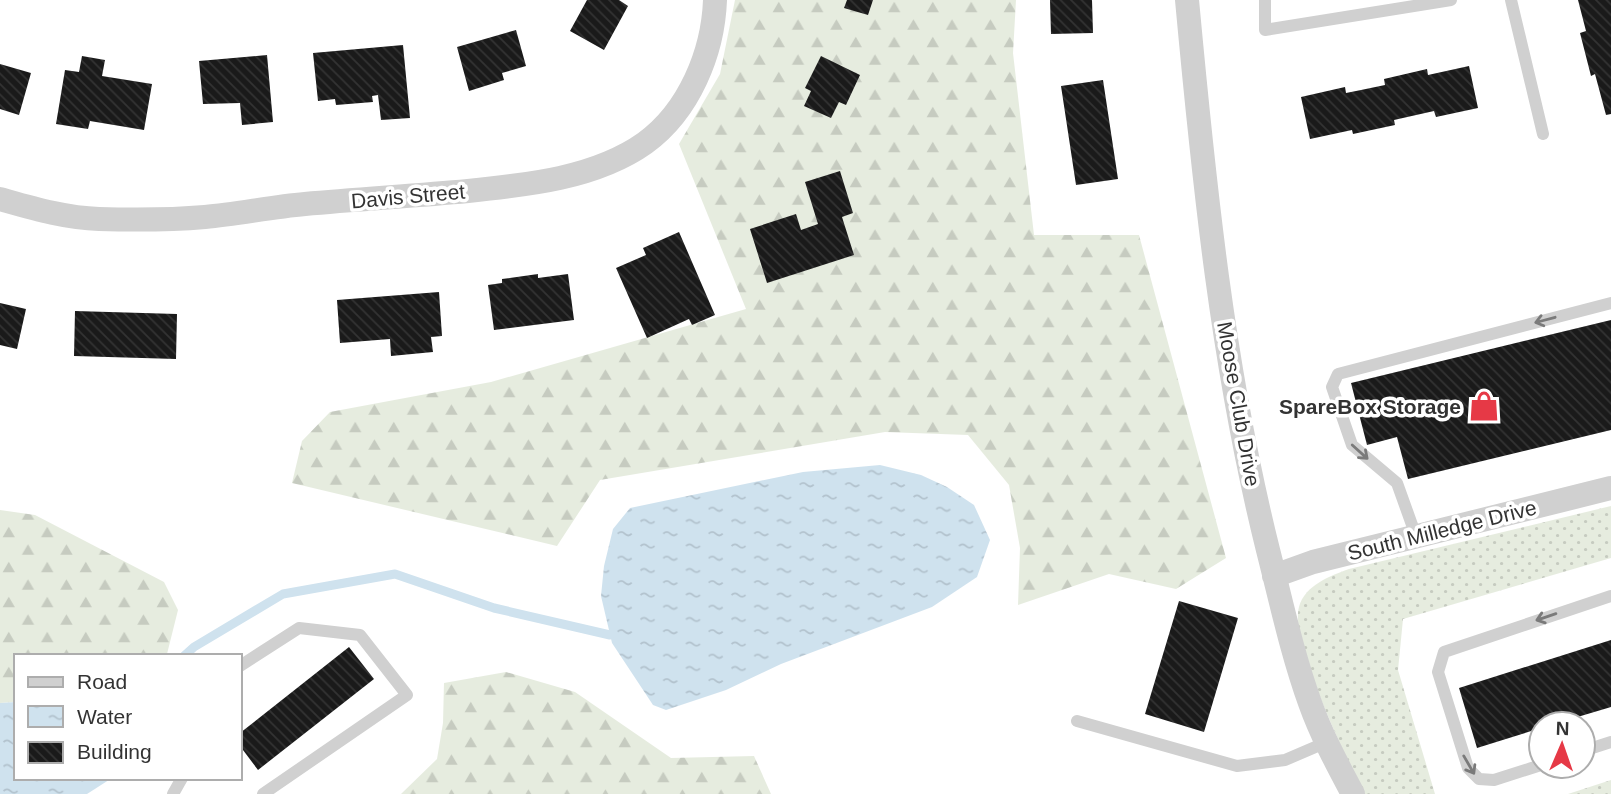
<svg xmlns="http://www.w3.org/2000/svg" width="1611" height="794" viewBox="0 0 1611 794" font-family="Arial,sans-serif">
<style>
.grass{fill:url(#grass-dots)}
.forest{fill:url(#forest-firs)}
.water{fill:url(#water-ripples)}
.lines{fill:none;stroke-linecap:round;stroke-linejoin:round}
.stream{stroke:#cfe2ee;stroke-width:9}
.building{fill:url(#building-back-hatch)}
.service{stroke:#d0d0d0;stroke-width:12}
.minor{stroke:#d0d0d0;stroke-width:24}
.oneway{stroke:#7a7a7a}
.labels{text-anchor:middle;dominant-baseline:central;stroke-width:7;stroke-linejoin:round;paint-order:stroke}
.street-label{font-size:21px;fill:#333;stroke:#fff}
.poi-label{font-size:21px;font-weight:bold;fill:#333;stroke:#fff;text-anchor:end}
</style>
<defs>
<pattern id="grass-dots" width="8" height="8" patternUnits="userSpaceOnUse" patternTransform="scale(1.75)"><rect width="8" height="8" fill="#e6ecdf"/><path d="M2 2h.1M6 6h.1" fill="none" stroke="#c6cbc0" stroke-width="1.8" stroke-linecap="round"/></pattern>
<pattern id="forest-firs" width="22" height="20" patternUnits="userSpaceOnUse" patternTransform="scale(1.75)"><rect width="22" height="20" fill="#e6ecdf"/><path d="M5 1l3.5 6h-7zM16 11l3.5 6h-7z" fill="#c6cbc0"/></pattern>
<pattern id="water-ripples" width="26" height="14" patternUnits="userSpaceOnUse" patternTransform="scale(1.75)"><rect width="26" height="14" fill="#cfe2ee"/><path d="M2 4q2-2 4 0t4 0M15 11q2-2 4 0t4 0" fill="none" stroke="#b2c2cd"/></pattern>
<pattern id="building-back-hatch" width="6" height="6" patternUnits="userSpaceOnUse" patternTransform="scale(1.75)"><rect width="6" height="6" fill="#1a1a1a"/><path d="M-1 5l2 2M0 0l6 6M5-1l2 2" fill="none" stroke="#333"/></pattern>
</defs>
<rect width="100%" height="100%" fill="#fff"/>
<!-- grass -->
<path class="grass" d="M1611,506V558L1403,619L1398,670L1435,794H1364C1347,758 1289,642 1299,607C1305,585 1330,576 1349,569Z
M1611,780V794H1568Z"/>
<!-- forest -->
<path class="forest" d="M735,0H1016L1013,53L1034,235H1139L1226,558L1176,589L1109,574L1018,605L1020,548L1009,485L968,435L885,432L600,480L557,546L292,483L302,441L330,412L491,382L746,309L679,144L720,74Z
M0,510L35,515L164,582L178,610L167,654L16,656V702L0,703Z
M506,672L575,692L671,758L754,756L771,794H401L437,759L443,723L444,683Z"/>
<!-- water -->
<path class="water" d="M880,465L921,475L947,487L974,505L990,540L977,577L932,607L781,664L726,690L666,710L653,705L612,643L601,596L604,566L613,529L630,508L803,472Z
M16,702V778H112L87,794H0V703Z"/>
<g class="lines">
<!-- stream -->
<path class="stream" d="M184,656L194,647L283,594L395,574L494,608L610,635"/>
</g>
<!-- building -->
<path class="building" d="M587,0H619L628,6L604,50L570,31Z
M847,0H873L868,15L844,8Z
M1050,0H1092L1093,33L1051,34Z
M1578,0H1611V114L1606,115L1595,74L1591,76L1580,33L1586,31Z
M516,30L526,66L502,73L504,80L469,91L457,47Z
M403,45L410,118L381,120L378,95L372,96L373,102L336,105L335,99L318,101L313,53Z
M267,55L273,122L242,125L240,103L203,104L199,61Z
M82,56L105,60L102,76L152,84L144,130L90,121L88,129L56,124L65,70L79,72Z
M821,56L860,75L846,105L839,102L831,118L804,106L811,91L805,88Z
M0,64L31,73L19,115L0,109Z
M1469,66L1478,108L1436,117L1434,111L1394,120L1395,125L1353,134L1352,130L1310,139L1301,97L1345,87L1346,93L1361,90L1385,85L1384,79L1427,69L1428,75Z
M1103,80L1118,179L1076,185L1061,86Z
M840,171L853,213L842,217L854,255L767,283L750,229L796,214L801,230L818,224L805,182Z
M679,232L715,315L692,325L689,319L647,338L616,268L646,255L643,248Z
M538,274V278L568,274L574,320L494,330L488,285L502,283V279Z
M439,292L442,336L431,337L433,352L391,356L390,339L340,343L337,300Z
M0,303L26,309L17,349L0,345Z
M75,311L177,314L176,359L74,356Z
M1611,320V430L1408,479L1397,437L1367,445L1351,383Z
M1179,601L1238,618L1204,732L1145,714Z
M1611,640V707L1554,724H1541V728L1477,748L1459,688Z
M349,647L374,679L258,770L240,746V733Z"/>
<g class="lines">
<!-- service -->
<path class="service" d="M1265,0V30L1451,0
M1511,0L1543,134
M1416,536L1397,483L1352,445L1332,387L1338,374L1611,303
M240,666L299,628L360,635L407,695L263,794
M1077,721L1237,766L1285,760L1327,742
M1583,751L1611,742
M1541,765L1494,780L1479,779L1468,768L1438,672L1444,652L1611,596
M173,794L182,778"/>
<!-- minor -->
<path class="minor" d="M1187,0C1204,184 1223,370 1268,550C1281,601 1292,653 1310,703C1321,734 1337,764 1353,794
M0,199C32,208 65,218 99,219C134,220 170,220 205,217C238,214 271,207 305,204C359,199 414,196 468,191C527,185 596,178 645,143C689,111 713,53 715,0
M1274,576L1313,562L1611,488"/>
</g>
<!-- one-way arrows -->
<defs><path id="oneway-shaft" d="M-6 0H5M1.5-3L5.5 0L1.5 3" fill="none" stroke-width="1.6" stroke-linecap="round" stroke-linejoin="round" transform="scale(1.75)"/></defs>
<g class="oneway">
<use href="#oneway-shaft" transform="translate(1545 320) rotate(165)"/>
<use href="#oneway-shaft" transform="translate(1360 452) rotate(42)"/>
<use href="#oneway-shaft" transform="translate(1546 617) rotate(161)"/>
<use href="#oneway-shaft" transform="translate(1469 765) rotate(60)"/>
</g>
<!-- icons -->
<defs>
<g id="shop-bare" transform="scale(2.415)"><path d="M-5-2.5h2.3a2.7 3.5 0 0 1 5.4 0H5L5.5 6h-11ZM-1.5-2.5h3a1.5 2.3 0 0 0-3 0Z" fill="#e63946" stroke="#fff" stroke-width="2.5" paint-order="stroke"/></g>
</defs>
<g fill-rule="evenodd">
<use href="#shop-bare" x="1484" y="406"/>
</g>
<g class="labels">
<!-- street labels -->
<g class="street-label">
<text transform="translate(408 196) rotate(-5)">Davis Street</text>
<text transform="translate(1239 404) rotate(80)">Moose Club Drive</text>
<text transform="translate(1442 530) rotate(-14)">South Milledge Drive</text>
</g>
<!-- poi labels -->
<g class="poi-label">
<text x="1461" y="406">SpareBox Storage</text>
</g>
</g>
<!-- legend -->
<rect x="14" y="654" width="228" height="126" fill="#ffffff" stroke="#adadad" stroke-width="2"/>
<rect x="28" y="677" width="35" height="10" fill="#d0d0d0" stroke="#adadad" stroke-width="2"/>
<text x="77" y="689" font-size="21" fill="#333333">Road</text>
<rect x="28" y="706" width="35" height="21" fill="url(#water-ripples)" stroke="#adadad" stroke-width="2"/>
<text x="77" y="724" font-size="21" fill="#333333">Water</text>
<rect x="28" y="742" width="35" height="21" fill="url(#building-back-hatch)" stroke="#adadad" stroke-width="2"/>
<text x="77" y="759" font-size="21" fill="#333333">Building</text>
<!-- north arrow -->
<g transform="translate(1562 745) rotate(2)"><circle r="33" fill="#ffffff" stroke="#adadad" stroke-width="2"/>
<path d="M0-5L12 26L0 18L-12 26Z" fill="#e63946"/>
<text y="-10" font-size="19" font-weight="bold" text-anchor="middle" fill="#333333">N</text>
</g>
</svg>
